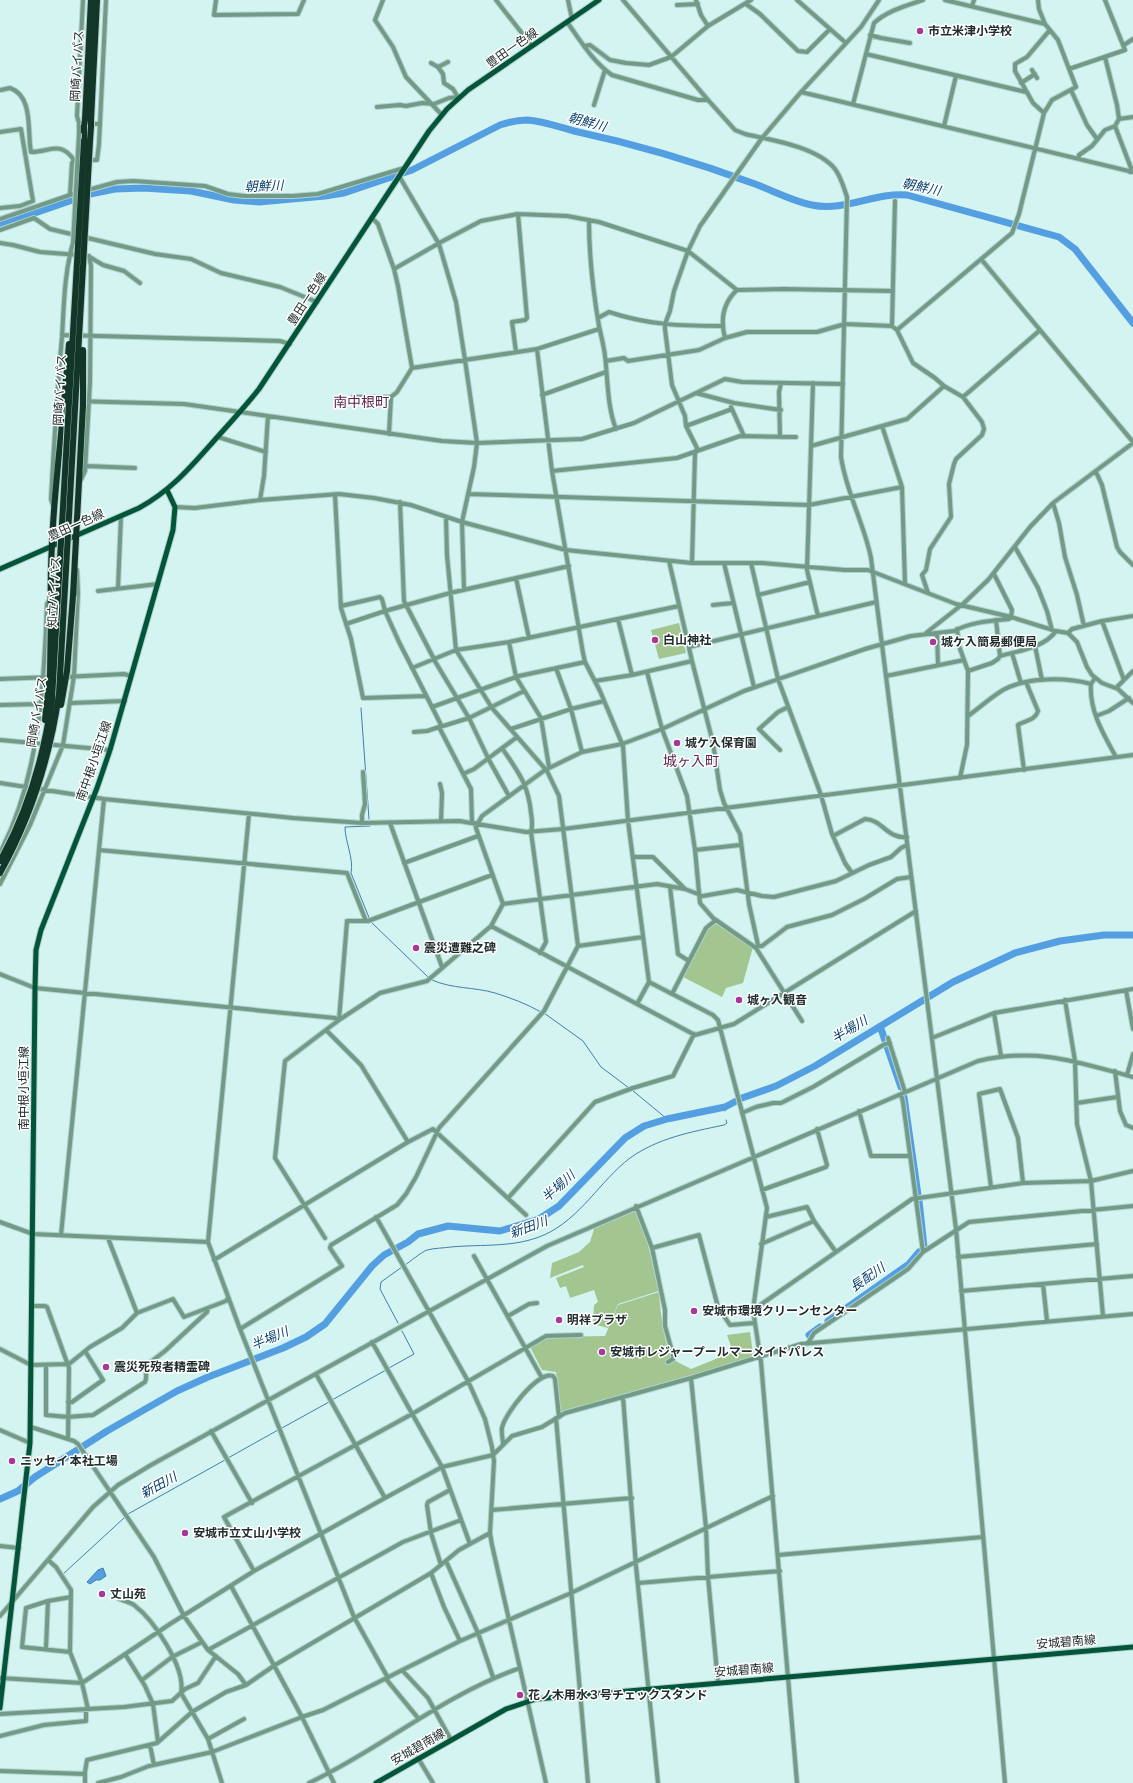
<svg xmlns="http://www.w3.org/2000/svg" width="1133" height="1783" viewBox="0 0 1133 1783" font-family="'Alegreya Sans','Noto Sans JP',sans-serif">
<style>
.green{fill:#a3c690}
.water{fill:#549fe2;stroke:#457dac}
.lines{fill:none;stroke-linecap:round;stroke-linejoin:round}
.stream{stroke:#457dac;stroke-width:1}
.river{stroke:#549fe2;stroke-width:7}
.minor-casing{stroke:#b3d0ce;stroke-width:6}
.major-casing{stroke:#b3d0ce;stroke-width:7}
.highway-casing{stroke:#b3d0ce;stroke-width:8}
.minor{stroke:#719b86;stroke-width:4}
.major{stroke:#035539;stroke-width:5}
.highway{stroke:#123627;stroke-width:6}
.minor-bridge-casing{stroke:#b3d0ce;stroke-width:6;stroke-linecap:butt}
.highway-bridge-casing{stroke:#b3d0ce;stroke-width:8;stroke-linecap:butt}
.minor-bridge{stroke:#719b86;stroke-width:4}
.highway-bridge{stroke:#123627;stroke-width:6}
.poi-dot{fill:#a63998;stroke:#fff;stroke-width:1.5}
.labels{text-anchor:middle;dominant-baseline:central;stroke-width:3;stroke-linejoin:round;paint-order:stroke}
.poi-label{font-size:12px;font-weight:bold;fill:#212d2d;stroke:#fff;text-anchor:start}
.street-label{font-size:12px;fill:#212d2d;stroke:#fff}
.water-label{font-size:13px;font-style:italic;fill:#09426d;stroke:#fff}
.quarter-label{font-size:14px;fill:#5c2754;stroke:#fff}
</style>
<rect width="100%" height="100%" fill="#d3f4f1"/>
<!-- green -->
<path class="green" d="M679,623L686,653L659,659L651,630Z
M716,923L753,947L743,983L726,988L722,997L683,977L709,927Z
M633,1210L636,1211L648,1245L659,1291L618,1304L608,1328L593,1324L594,1305L598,1302L594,1290L570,1298L566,1286L560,1288L556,1278L584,1267L586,1271L583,1265L550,1278L552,1263L579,1252L590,1242L595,1226Z
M659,1292C660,1306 664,1349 673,1358C677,1363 686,1366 691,1369L733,1352L727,1335L750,1332L753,1353L751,1357L687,1377L562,1413L560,1411L556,1372L542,1370L530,1347L547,1337L605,1336L618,1305Z"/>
<!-- water -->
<path class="water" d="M103,1568L106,1576L100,1580H96L90,1584L87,1582L98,1570Z"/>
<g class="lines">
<!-- stream -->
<path class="stream" d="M361,708L369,819
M370,920L351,873C354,858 345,842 345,827L370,826
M371,922L428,977
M432,980C452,989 475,987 495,993C511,998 527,1004 541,1012
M544,1013L583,1041L601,1067L629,1088
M632,1090L667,1119
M725,1107V1111
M405,1265C411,1261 420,1253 427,1250C435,1248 444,1248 451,1247C483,1244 514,1248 544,1235C580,1219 600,1181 630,1158C658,1138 691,1132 724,1125L727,1123L726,1120
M398,1323L380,1289L381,1282L402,1267
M389,1368L414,1354L402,1331
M332,1400L386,1370
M282,1428L329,1402
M228,1458L278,1430
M128,1514L225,1460
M62,1575L124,1518"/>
<!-- river -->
<path class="river" d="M0,225L90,194L115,189L143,188L191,191L234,200L259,202L325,196L344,193L412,170L500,125C509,122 517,120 527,120C543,121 559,127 574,131C635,144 696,162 755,184C774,191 792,201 812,205C844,212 875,192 907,195L1059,237L1075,249L1133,323
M880,1026L901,1087
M904,1097L918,1195
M919,1201L924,1247
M828,1321L909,1264L919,1252
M809,1335L820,1327
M0,1499L18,1491L35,1477L107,1431L177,1391L208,1377L283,1348L306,1337L325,1324L372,1266L384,1255L408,1242L418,1234L448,1226L500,1231L539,1219L559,1206L625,1138L644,1126L667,1119L725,1107L742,1098L776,1086L815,1066L953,982L1015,953L1060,941L1104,935H1133"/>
<!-- minor casing -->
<g class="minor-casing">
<path id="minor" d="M83,0L77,116L79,123L99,124
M216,0L214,15L298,14L304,0
M383,0L375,20L393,47L406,77L442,115
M496,0L532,46
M568,0L572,19
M623,0L708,100L735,130L745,134C772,140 817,147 835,169C841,177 844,188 847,197L841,457C846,492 864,523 871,558L956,1229L1005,1783
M696,0L701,15L708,26
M797,0L846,43
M945,0L1045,24
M746,4L760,14L798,51L807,52L830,29
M677,5L698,4
M972,6L974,0
M567,22C580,40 593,62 612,75L698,100H708
M870,35L881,38L910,43
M1124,45L1133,39
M585,46L590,45L610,60L626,63L649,65L671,57L708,26L751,0
M866,54L1026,92
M1105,57L1117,105L1119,119L1115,126L1131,168L1130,172
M448,62L438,67L443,74L444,83L453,89L458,97
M431,63L438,67
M1069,69L1125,50L1105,0
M1032,70L1037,78
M1021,83L1035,74
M1,90L10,88C34,96 27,133 31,152C50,152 60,140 74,160
M1071,90L1087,125L1097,139
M801,92L1133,172
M853,104L874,23C887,11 905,6 923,0
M594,105L605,70
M377,107L400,105L406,106L422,103L434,104L449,98L460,97
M1044,113L1033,103L1015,71V64L1027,57L1049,31
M1119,119L1133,117
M79,123V133
M944,126L956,76
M0,132L21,129L33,201L20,206L0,208
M1079,159V155L1092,146L1105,130L1115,126
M87,160H97L99,144L106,0
M399,176L439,244L456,302L465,360L477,443L474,467L462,522L464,589
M70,195L72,163L74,160H80
M0,219L70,195L117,182L133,181L205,186L228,194L244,196H293L318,194L404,168
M589,220C589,255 593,291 599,326C601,336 604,346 605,356C608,380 607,406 616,429
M0,230L34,218L50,229L155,254L191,259L221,273L280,287L317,302
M0,243L13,245L40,252L79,255
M88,256L103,265L124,271L140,283
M981,259L1133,442
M394,269L441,242L481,221L518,214L567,216L599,222L688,251L737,290L783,289L893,291
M598,318L609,312C648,325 681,326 722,326
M892,326L895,201
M897,330L1012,233L1019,214L1044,113L1052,100L1076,87L1058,40L1045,24L1039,9L1038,0
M62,335L280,341L290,344
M725,338C720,319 723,303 737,290
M537,349L552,471L583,653L585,662L600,691L623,746L628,821L649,982L637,1004
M516,352L512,322L525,320L527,318L518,214
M606,361L624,358L628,361L699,350L725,338L747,332H817L845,324L892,326L897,330L913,363L935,378L944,386L963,397L982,422L984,429L982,435L956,459L954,464L949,484L951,517L930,549L926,570L922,575L928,593
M412,368L537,349L599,329
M813,383L807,570L818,616
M696,393L734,403L781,410
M542,395L606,372
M353,397H391L397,392L412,368L398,286L394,269L378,224L372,218
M963,397L1039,331
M57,400H65
M74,401L184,404L442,441L477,443L582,439L634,423L725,379L742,382L843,384
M731,407L744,436
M686,426L732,409
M882,426L902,487L905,584
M389,434L391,397
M218,437L266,452
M780,437L779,392L781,383
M811,446L907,419L944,386
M86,466L135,468
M552,471L677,458L740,436L796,437
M1096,472L1102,485L1117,547L1120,552L1133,565
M80,482L85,471L90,382L91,266L89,256
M468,494L809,505L902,487
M335,495L341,608L351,639L363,698L426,696
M260,500L264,476L268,416
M400,502L404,601L436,663L469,718L489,760L509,796
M1053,503L1059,523L1065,557L1077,595L1084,626
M175,507L195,508L260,500L339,494L374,498L411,505L462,522L566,550L692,563H762L845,570H868L956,604L1011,617L1056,631L1068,633L1077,642L1087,667L1092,675L1102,683L1118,689L1133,703
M54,508L51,499C54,445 57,391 62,337C64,306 64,274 73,243
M1015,547L1038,588L1047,611L1052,630
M669,561L692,661L713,743L720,790L724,803L740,834L749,904L758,945L756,948
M692,563L695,454L697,448L686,426L685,416L672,385L665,329V324L670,311L674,291L688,251L700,226L762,138L801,92L861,27L879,0
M724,563L754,687
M751,563L778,679L821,795L832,834L845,863L852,873
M569,566L450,593L385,611L399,642L432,707L519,676L585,662
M516,578L529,638
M118,588L121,516
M98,591L158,584
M758,595L810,582
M713,605L733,603
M341,606L380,597L382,599L385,611L346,624
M618,619L632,675
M996,620L1000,656
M1102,621L1124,680
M957,629L959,646L968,671L967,745L960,778
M926,633L964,603L988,580L1030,527L1053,503L1133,443
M937,633L938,665
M1068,633L1072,629L1102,621L1133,616
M509,642L516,677L541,718L549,767
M1035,646L1042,680
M689,647L876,602
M1012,653L1021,683
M412,668L456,650L509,642L679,606
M556,668L571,709L582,752
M968,671L992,663L998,659L1000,656C1018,651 1044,648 1056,631
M647,672L662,729L687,796L695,850L700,903L713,918L756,948L802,1021
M886,676L964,660
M64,677L124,674L131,676
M0,679L51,677
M595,681L632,675L692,661
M1091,684C1089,711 1104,735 1116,757
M1116,688L1133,671
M71,703L125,701
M0,705L40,704
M432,707L441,725L439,727L471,789L472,822
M968,716C979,708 990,698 1003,690C1026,677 1066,677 1091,684L1095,678
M1096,716L1109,711L1129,698
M441,726H443L469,718L524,691
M511,729L571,709L604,701
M414,732L427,731L439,727
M0,740L110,750
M502,748C518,772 528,783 531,813C532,819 533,826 531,832L546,942L540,953
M780,750L759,729L778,712L788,707
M1024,770L1018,725C1025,720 1035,721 1038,711L1026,682
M463,774L474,769L517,737
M0,783L104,799L293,818L362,823L459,821L526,832L563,829L1133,755
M440,784L442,793L441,821
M249,814L208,1242L240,1329L354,1617L388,1678
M362,823V815L365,804L363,772
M390,823L442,967
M478,823L482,816L545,770L582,752L622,744L662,729L744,691L865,649L911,636L954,631C971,622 989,621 1009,619L1011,617L1012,610L994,574
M833,836L865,819C883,820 887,839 907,837
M99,850L347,873L366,921
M695,850L740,845
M0,853C39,778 44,688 47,604L50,599
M633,857H653L685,889
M404,863L478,836
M0,884L30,825L63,745L74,676L78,593L77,570
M670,887L678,954L689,961
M503,904L657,884L685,889L703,896L737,890L762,896L774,897L836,881L869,865L891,857L901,848L907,845
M491,926L695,1035L734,1024L916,911
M578,946L643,937
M758,946H762L787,927L832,915L864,899L897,879L911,877
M0,974L35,988L335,1018L339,1020
M649,982L713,1015L718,1020L767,1208L753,1310L761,1362L797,1783
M1126,990L1133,1029
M672,994L706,928L716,920
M1065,1000L1075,1061L1077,1124L1091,1181L1103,1316
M994,1013L1001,1056
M339,1020L347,921H368L492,875
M326,1030L361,1065L408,1142
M888,1038L905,1092
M932,1038L994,1013L1133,989
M1115,1071L1120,1111L1126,1125L1133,1128
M1127,1075L1133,1054
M901,1094L903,1102L923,1252
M1077,1103L1117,1097
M859,1111L871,1156H910
M742,1113L756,1107L773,1103H781L813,1087L885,1044L890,1043
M991,1187L979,1094L1000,1089L1018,1138L1023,1183
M762,1190L826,1167L827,1165L817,1129
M509,1197L595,1102L633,1088L673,1076L694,1034
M636,1206L652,1248L665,1310V1326L673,1355V1359L668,1362
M376,1217L468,1381L485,1419L492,1447L494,1461L490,1533L492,1545L546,1783
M766,1217L807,1207L814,1221L836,1252
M0,1222L33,1234L208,1242
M61,1235L104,799
M108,1238L137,1313
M325,1238L275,1158L285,1061L339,1020L380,993L427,981L491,926L503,904L476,828L475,823
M761,1244L814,1221
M652,1248L699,1235L718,1307L730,1325L754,1323
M474,1256L542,1378
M958,1257L1097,1244
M214,1260L408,1142L433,1129L526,1215
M1043,1284L1047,1321
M961,1291L1133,1276
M32,1306H45L47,1307L69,1368L68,1439
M753,1310L912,1199L1023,1183L1091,1181L1133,1171
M508,1316L529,1304L537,1303
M240,1329L342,1266L330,1248L331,1245L397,1205L406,1194L416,1177L439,1128L544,1011L578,946L559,796L547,771L492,708L456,650L447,555L446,517
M372,1342L442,1467L470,1544
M808,1343L814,1333L908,1269L923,1252L969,1222L1133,1206
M0,1349L31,1365L69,1364L90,1347L122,1328L137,1313L173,1299L184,1317L226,1301L228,1298
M46,1366V1415L68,1417L93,1415L145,1382C148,1376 144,1369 148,1364L165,1351L207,1312L208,1308
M316,1374L385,1498
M691,1378L706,1528L708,1577L718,1683
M623,1397L636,1566L658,1783
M68,1402H72L103,1380L85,1351
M556,1418L588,1783
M31,1427L74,1441L78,1444L154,1557L184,1616L208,1650L238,1674L246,1685
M0,1430L30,1443
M211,1431L252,1503
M503,1444C503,1439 501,1433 502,1428C504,1415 538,1370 553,1376L555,1379L559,1417
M492,1510L632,1498
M0,1546L19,1548
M778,1555L983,1537
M48,1560L56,1567L71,1590L70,1652L82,1683L88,1709
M446,1561L478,1633L493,1677
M441,1565L431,1533L427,1505L428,1502L450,1490
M254,1571L224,1517L412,1414L546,1336L581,1335
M431,1573L444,1607L460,1641
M639,1583L780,1571
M231,1586L302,1717L334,1783
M119,1599C124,1601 130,1602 134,1605C154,1620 186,1668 181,1693L208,1739L222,1783
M0,1616L93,1507L118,1485L151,1465L547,1246L978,1061C1037,1047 1077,1062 1133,1077
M46,1648L48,1601
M208,1650L403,1542L461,1520
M70,1652L22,1647L26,1608L48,1601L71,1597
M125,1654L145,1686L153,1704L158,1742
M402,1670L428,1698L451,1740
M0,1678L82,1683L170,1624L254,1571L385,1498L442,1467L493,1455L512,1436L542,1427L565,1413L691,1378L801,1344L1133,1314
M386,1679L418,1718
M142,1680L172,1657L202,1642
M0,1714L124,1707L172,1701L185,1689L198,1683L216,1656
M0,1736L44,1725L86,1721V1709
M208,1739L244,1719
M150,1745L154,1765
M418,1758L433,1783
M0,1771L85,1774
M85,1783V1772L87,1760L157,1743L192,1712L226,1692L246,1685L275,1665L431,1573L459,1550L490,1533
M98,1783L121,1777L149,1766L212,1752L302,1717L323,1710L460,1641L571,1593L773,1496
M309,1783C381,1749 443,1695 520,1668"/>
</g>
<!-- major casing -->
<g class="major-casing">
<path id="major" d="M0,569L139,508C170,491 189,469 212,443C228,425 244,408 259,389L429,131L447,109L468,90L599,0
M0,1708L30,1443L35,988L36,950L41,930L97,788L110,750L173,530L175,507L167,490
M376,1783L506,1709L536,1699L1133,1647"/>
</g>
<!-- highway casing -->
<g class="highway-casing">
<path id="highway" d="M85,120L91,0
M91,120L97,0
M84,141V126
M90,141L91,126
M73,596L83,405
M51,614C49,543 57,475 64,404"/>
</g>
<!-- minor -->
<use href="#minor" class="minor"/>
<!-- major -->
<use href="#major" class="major"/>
<!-- highway -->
<use href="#highway" class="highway"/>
<!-- minor-bridge casing -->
<g class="minor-bridge-casing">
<path id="minor-bridge" d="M73,243L79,133"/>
</g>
<!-- highway-bridge casing -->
<g class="highway-bridge-casing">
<path id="highway-bridge" d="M84,126L85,120
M91,126V120
M64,404L69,344
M83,405V350
M61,705L67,671L73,596
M45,720L50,674L51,614
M0,861C28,811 44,756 52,699L84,141
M0,873C31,817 50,757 59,694L90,141"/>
</g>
<!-- minor-bridge -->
<use href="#minor-bridge" class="minor-bridge"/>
<!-- highway-bridge -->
<use href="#highway-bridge" class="highway-bridge"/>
</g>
<!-- markers -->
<g class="poi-dot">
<circle cx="920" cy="31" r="4"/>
<circle cx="655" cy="640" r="4"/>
<circle cx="933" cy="642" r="4"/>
<circle cx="677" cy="743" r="4"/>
<circle cx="416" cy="948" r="4"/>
<circle cx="739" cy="1000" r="4"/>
<circle cx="694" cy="1311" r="4"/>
<circle cx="559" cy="1320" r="4"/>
<circle cx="602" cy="1352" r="4"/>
<circle cx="106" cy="1367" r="4"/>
<circle cx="12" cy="1461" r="4"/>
<circle cx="185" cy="1533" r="4"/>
<circle cx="102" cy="1594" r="4"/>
<circle cx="520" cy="1695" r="4"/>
</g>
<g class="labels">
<!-- poi labels -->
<g class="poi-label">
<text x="928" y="31">市立米津小学校</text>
<text x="663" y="640">白山神社</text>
<text x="941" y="642">城ケ入簡易郵便局</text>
<text x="685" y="743">城ケ入保育園</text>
<text x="424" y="948">震災遭難之碑</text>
<text x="747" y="1000">城ヶ入観音</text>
<text x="702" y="1311">安城市環境クリーンセンター</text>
<text x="567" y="1320">明祥プラザ</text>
<text x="610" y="1352">安城市レジャープールマーメイドパレス</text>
<text x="114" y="1367">震災死歿者精霊碑</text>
<text x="20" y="1461">ニッセイ 本社工場</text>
<text x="193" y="1533">安城市立丈山小学校</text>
<text x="110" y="1594">丈山苑</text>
<text x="528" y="1695">花ノ木用水３号チェックスタンド</text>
</g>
<!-- street labels -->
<g class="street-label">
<text transform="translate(512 48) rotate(-35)">豊田一色線</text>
<text transform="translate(77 66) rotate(-87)">岡崎バイパス</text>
<text transform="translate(307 299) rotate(-57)">豊田一色線</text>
<text transform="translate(60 390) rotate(-87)">岡崎バイパス</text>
<text transform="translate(76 525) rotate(-24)">豊田一色線</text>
<text transform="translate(54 592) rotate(-87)">知立バイパス</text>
<text transform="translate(37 712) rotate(-81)">岡崎バイパス</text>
<text transform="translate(94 761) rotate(-71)">南中根小垣江線</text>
<text transform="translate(24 1088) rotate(-90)">南中根小垣江線</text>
<text transform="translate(1066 1642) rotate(-5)">安城碧南線</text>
<text transform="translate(744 1670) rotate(-5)">安城碧南線</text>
<text transform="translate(418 1747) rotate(-30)">安城碧南線</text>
</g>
<!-- water labels -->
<g class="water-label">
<text transform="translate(587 123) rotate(15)">朝鮮川</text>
<text transform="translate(264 187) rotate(-2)">朝鮮川</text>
<text transform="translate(921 188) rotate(12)">朝鮮川</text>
<text transform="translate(850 1030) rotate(-31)">半場川</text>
<text transform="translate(559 1187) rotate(-42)">半場川</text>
<text transform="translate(529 1228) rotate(-20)">新田川</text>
<text transform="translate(868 1278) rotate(-35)">長配川</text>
<text transform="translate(270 1339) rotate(-23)">半場川</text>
<text transform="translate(159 1486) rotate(-29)">新田川</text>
</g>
<!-- quarter labels -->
<g class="quarter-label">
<text x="361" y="403">南中根町</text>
<text x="691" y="762">城ヶ入町</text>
</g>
</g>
</svg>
